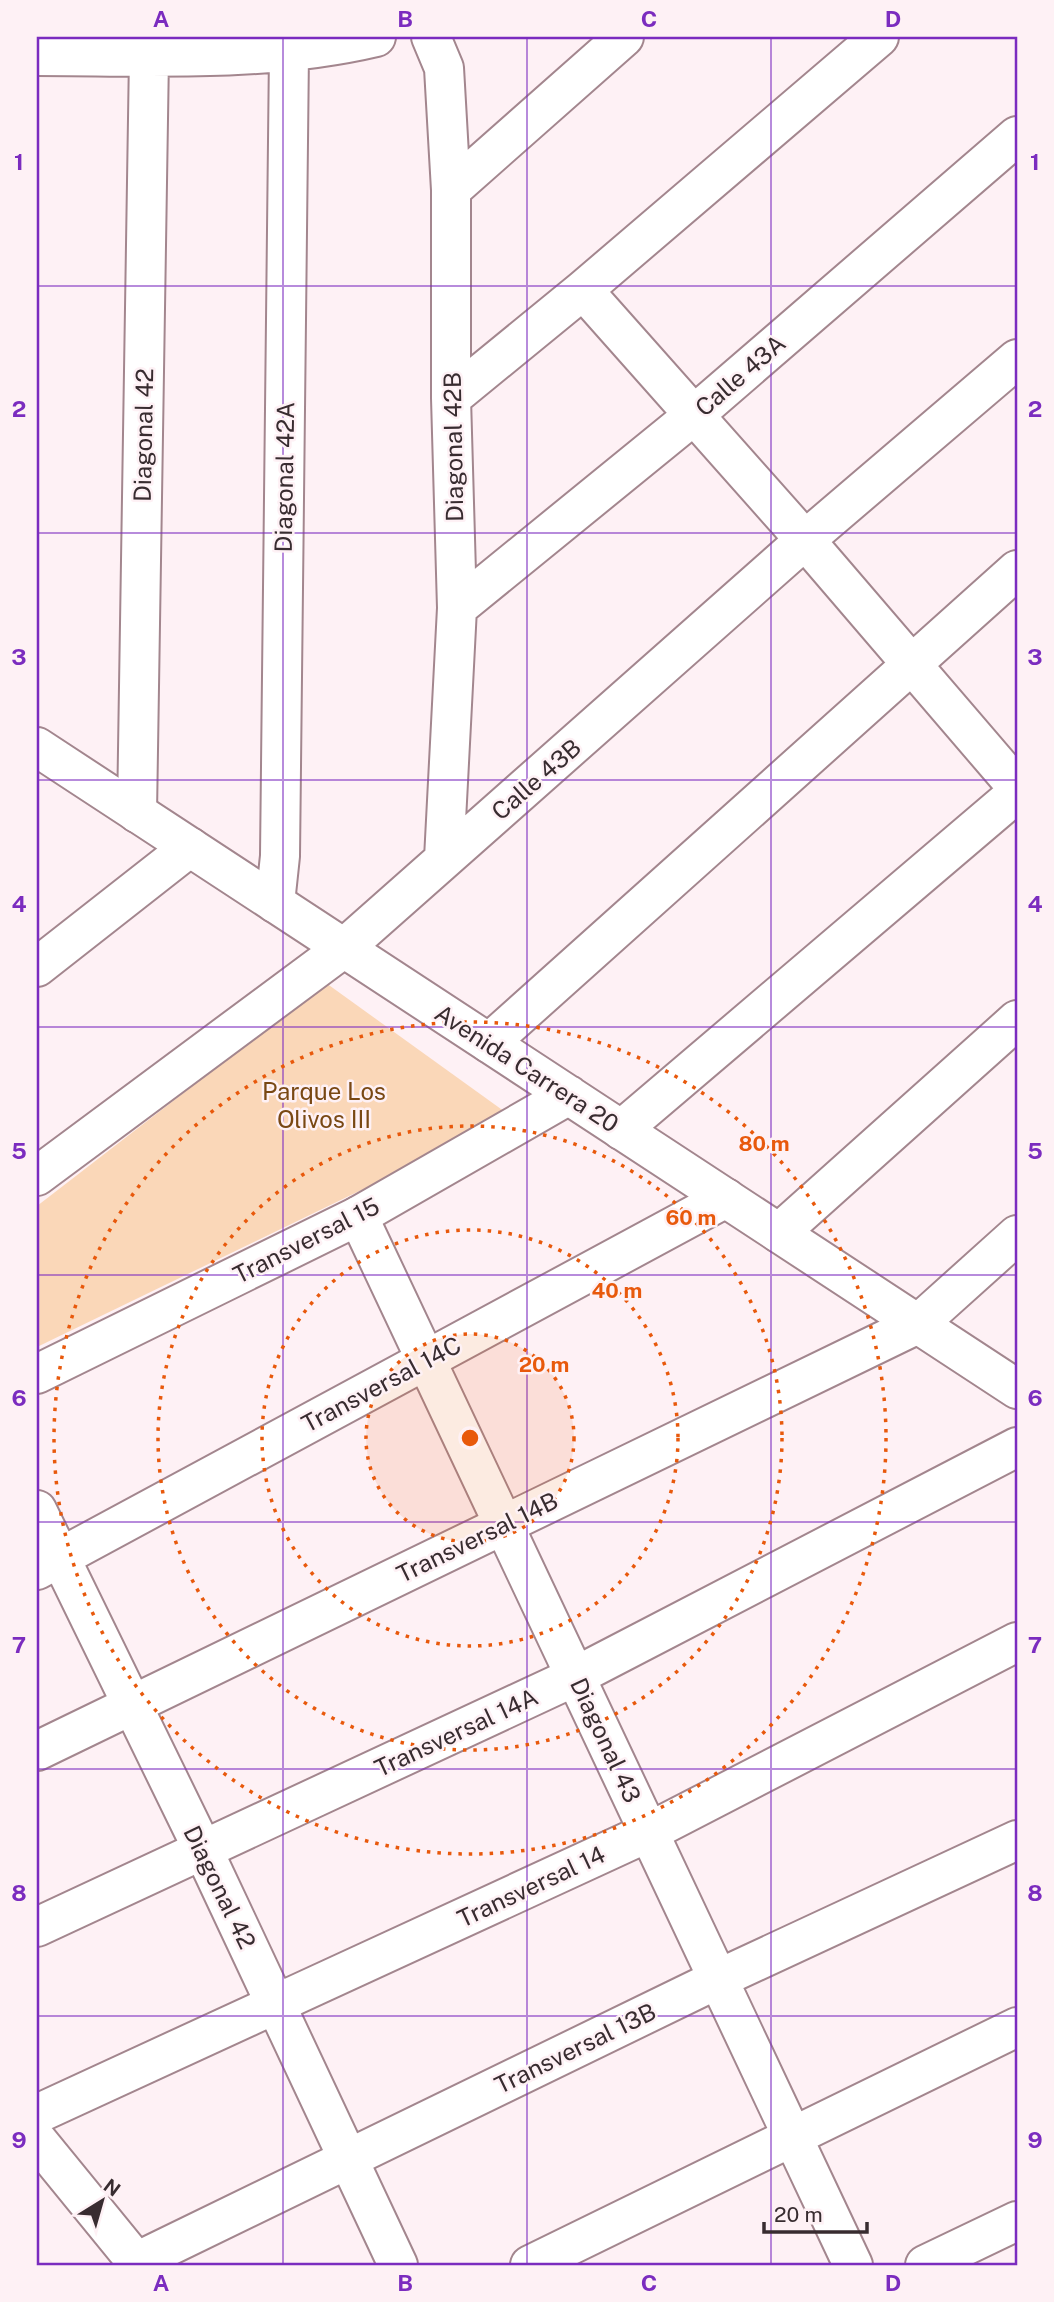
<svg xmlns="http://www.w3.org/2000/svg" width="1054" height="2302" viewBox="0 0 1054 2302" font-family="'Public Sans',sans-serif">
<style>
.green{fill:#fad7b8}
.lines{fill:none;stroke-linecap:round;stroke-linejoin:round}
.minor-casing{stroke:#a3868e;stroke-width:42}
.tertiary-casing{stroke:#a3868e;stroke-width:42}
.minor{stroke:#fff;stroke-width:38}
.tertiary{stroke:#fff;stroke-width:38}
.grid{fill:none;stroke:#7b2cbf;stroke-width:2;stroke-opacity:0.55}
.ring{fill:none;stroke:#e8590c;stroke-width:3.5;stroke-dasharray:3.5 7}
.labels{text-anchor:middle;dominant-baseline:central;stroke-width:5;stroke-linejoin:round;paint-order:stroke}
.street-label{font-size:24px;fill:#382c30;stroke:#fef1f5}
.park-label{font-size:24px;fill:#794813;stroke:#fef1f5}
.centre{fill:#e8590c;stroke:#fef1f5;stroke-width:3.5}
.ring-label{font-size:21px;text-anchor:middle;font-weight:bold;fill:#e8590c;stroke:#fef1f5;stroke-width:5;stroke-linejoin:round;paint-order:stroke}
.neatline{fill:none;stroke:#7b2cbf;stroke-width:2.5}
.grid-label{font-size:23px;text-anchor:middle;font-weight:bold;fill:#7b2cbf}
</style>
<rect width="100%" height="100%" fill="#fef1f5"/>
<!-- green -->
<path class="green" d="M326,983L512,1117L37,1347V1206Z"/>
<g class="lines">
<!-- minor casing -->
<g class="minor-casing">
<path id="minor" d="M431,37L444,68L451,190V398L457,608L444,859
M37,56C149,56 266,63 376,37
M451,190L624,37
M583,290L805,540L1017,787
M451,398L583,290L879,37
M457,608L694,415L1017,136
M137,813L149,56L140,37
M275,903L280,856L289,52
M37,967L190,847
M489,1043L1017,570
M621,1130L1017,793
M37,1176L344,948L805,540L1017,359
M358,1216L853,2265
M779,1233L1017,1020
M37,1510L203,1850L398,2265
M37,1570L726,1198
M37,1751L918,1324L1017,1235
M37,1927L576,1676L1017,1447
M37,2114L649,1832L1017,1642
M37,2140L139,2265
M136,2262L718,1979L1017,1840
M530,2265L1017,2027
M925,2265L1017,2221"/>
</g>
<!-- tertiary casing -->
<g class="tertiary-casing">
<path id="tertiary" d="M37,747L1017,1389
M37,1374L358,1216L569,1095"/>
</g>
<!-- minor -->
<use href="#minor" class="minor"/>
<!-- tertiary -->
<use href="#tertiary" class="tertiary"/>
</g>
<!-- grid -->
<path class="grid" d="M283,37V2265M527,37V2265M771,37V2265M37,286H1017M37,533H1017M37,780H1017M37,1027H1017M37,1275H1017M37,1522H1017M37,1769H1017M37,2016H1017"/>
<!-- distance rings -->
<circle cx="470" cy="1438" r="104" fill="#e8590c" fill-opacity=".12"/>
<g class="ring">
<circle cx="470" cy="1438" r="104"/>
<circle cx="470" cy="1438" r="208"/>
<circle cx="470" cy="1438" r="312"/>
<circle cx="470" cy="1438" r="416"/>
</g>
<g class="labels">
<!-- street labels -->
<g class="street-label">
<text transform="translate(740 375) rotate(-41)">Calle 43A</text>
<text transform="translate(143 435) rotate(-89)">Diagonal 42</text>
<text transform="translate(453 447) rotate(-91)">Diagonal 42B</text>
<text transform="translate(284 477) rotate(-89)">Diagonal 42A</text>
<text transform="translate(536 779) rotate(-41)">Calle 43B</text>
<text transform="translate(527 1068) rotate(33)">Avenida Carrera 20</text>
<text transform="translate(306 1240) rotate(-27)">Transversal 15</text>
<text transform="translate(381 1384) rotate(-28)">Transversal 14C</text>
<text transform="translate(477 1537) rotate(-26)">Transversal 14B</text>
<text transform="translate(456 1732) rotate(-25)">Transversal 14A</text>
<text transform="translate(606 1740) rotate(65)">Diagonal 43</text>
<text transform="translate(531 1886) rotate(-25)">Transversal 14</text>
<text transform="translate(220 1887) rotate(64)">Diagonal 42</text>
<text transform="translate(575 2048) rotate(-26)">Transversal 13B</text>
</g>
<!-- park labels -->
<g class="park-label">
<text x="324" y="1091">Parque Los<tspan x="324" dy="28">Olivos III</tspan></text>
</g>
</g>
<circle cx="470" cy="1438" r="10" class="centre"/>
<g class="ring-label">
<text x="764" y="1151">80 m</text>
<text x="691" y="1225">60 m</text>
<text x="617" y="1298">40 m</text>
<text x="544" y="1372">20 m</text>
</g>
<!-- border -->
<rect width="1054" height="2302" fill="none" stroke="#fef1f5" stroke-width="77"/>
<!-- north arrow -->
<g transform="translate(102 2201) rotate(37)" stroke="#fef1f5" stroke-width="5" paint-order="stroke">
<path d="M0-5L12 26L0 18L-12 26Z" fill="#382c30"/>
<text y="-10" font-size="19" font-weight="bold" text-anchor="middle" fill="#382c30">N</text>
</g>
<!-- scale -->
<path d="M764 2222v10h103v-10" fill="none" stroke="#382c30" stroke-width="3.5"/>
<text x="774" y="2222" font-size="21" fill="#382c30" stroke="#fef1f5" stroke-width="5" paint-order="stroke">20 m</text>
<rect x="38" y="38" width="978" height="2226" class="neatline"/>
<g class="grid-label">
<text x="161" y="27">A</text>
<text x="405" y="27">B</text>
<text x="649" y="27">C</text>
<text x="893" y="27">D</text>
<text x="19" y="170">1</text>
<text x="1035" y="170">1</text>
<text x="19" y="417">2</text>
<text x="1035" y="417">2</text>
<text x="19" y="665">3</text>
<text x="1035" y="665">3</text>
<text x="19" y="912">4</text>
<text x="1035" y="912">4</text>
<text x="19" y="1159">5</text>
<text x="1035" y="1159">5</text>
<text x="19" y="1406">6</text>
<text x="1035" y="1406">6</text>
<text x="19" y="1653">7</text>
<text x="1035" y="1653">7</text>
<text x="19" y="1901">8</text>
<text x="1035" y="1901">8</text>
<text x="19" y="2148">9</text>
<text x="1035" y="2148">9</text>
<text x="161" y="2291">A</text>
<text x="405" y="2291">B</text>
<text x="649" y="2291">C</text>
<text x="893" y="2291">D</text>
</g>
</svg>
